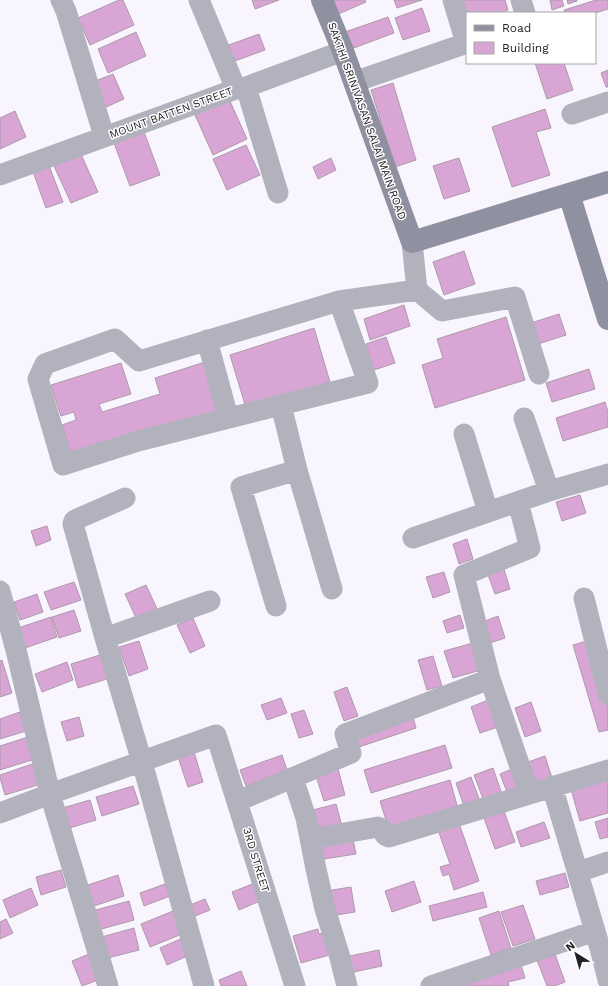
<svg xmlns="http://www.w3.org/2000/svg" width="608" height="986" viewBox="0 0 608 986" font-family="'Work Sans',sans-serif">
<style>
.building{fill:#d9a5d4;stroke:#ad9aab}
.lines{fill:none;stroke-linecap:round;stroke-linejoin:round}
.street{stroke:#b1b2bd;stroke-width:21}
.secondary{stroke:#9091a0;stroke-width:22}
.labels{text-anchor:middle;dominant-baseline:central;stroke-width:3;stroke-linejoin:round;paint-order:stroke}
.street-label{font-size:11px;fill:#232028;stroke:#fff}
</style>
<rect width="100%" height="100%" fill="#f9f5fe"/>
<!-- building -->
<path class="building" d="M119,0H123L134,25L90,45L78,18Z
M252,0H279L255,9Z
M327,0H365L366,2L334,16Z
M394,0H422L397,8Z
M461,0H505L508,10L500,13H467Z
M550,0H562L564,6L552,10Z
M567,0H577V1L568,4Z
M596,0H608V9L595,13H565L564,10Z
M422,8L430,31L403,40L395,18Z
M388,17L394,33L351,49L345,32Z
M136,32L146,56L108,73L98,49Z
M259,34L265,50L232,62L226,46Z
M535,63H564L573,90L547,99Z
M608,70V87H606L601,73Z
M113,74L124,99L104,108L93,82Z
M393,83L416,160L395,167L371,90Z
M229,99L247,139L213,155L195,115Z
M545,109L551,128L536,132L550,175L512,187L492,127Z
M15,111L26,137L0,149V118Z
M144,132L160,175L130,186L114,143Z
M246,145L260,175L227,190L213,159Z
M80,152L98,192L71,203L53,164Z
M331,158L336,170L318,179L313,167Z
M459,158L470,191L444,199L433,166Z
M48,163L63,202L46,208L32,169Z
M464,251L475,284L444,295L433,262Z
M404,305L410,326L370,340L364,319Z
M559,314L566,335L538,344L531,323Z
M506,317L525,380L435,408L422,365L443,358L437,339Z
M314,328L330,382L246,408L230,355Z
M386,337L395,363L374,370L366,344Z
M205,362L221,412L71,454L62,425L76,420L74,412L61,416L51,385L121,363L131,394L99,404L102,412L160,394L155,378Z
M589,369L595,389L552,402L546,383Z
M605,402L608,412V427L563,441L556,418Z
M580,495L586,513L562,521L556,502Z
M47,526L51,540L36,546L31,531Z
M467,539L473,559L459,564L453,544Z
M503,566L510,589L495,594L487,572Z
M444,572L450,592L433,598L426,577Z
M74,582L81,600L51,610L44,592Z
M146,585L159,613L138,622L125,594Z
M37,594L43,612L20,620L14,602Z
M74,610L81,631L59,638L52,617Z
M460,615L464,628L447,633L443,621Z
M498,616L505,638L487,644L480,623Z
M51,617L57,637L25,648L18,628Z
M193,618L205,646L190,653L177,625Z
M590,640L608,701V730L599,732L573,645Z
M139,641L148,669L129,676L119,647Z
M473,643L481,670L453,678L444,651Z
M103,654L110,678L78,688L71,664Z
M433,656L442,686L427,690L418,660Z
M2,660L12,693L0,697V661Z
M67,662L73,680L42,692L35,674Z
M347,687L358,716L344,721L334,692Z
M281,698L287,713L267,720L261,705Z
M488,700L498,727L480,733L471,707Z
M531,702L541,731L525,737L515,708Z
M304,710L313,734L299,738L291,714Z
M20,712L26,731L0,739V719Z
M79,717L84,736L67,741L61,722Z
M413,717L416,728L353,749L350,739Z
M28,737L35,759L0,770V746Z
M192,745L203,782L188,787L176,751Z
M445,745L452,768L371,793L364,770Z
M282,755L287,770L246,786L240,770Z
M545,756L553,781L536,787L528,762Z
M35,763L41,784L5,795L0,778V775Z
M493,768L503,797L485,804L474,775Z
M338,769L345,795L324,801L316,776Z
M512,769L519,787L507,792L500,774Z
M608,775V813L580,821L570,786Z
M471,777L481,804L465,809L456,783Z
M450,780L458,809L389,830L380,801Z
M133,786L139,804L102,816L96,797Z
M90,800L96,820L66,829L59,809Z
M336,804L342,826L320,833L313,810Z
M504,811L515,842L495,849L484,818Z
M608,818V837L600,839L595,822Z
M544,822L550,838L521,847L516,832Z
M459,823L479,881L454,890L449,874L443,876L440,867L450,864L438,830Z
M352,835L356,854L324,859L320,840Z
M61,870L66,887L41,895L36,877Z
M565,873L569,887L540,895L536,881Z
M118,875L124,896L94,906L88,885Z
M260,881L267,898L239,910L232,892Z
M414,881L421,902L392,912L385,891Z
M165,884L170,896L144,906L140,893Z
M351,887L355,912L330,916L326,891Z
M31,888L38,905L10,918L3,900Z
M483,892L487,907L433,921L429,906Z
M205,899L210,910L195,916L190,905Z
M129,901L134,920L98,930L92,911Z
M523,905L535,939L513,946L501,912Z
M173,911L182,934L150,947L141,924Z
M499,911L511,948L491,955L479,918Z
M6,919L13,933L0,939V922Z
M134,928L139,950L104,959L98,938Z
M318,929L319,934L327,932L333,954L301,963L293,936Z
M185,937L192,954L167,965L160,948Z
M379,950L382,966L349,973L345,957Z
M89,954L98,980L82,986L72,961Z
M555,954L565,982L555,986H547L537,960Z
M520,962L525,978L508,982L509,986H437Z
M241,971L247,986H221L219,980Z"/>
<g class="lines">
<!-- street -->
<path class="street" d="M61,0L66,11L104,136
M199,0L236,89
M453,0L466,43
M521,0L525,13
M354,82L467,43
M246,87L278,193
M572,114L608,102
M0,175L236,89L246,87L343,51
M417,290L442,311L515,297L539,374
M339,301L368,383L138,441L63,465L38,379L45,364L115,339L139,361L339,301L417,290L412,242
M207,340L228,417
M524,418L549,491
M464,434L488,512
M297,470L332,589
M413,538L549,491L608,474
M0,591L17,654L50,794L108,986
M584,598L608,694
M276,606L241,487L297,470L281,405
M105,638L73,524L74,521L77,519L125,498
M490,679L529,793
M293,778L306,818L316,869L325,909L339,954L347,986
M552,786L600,948L608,980
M238,801L351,753L345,734L490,679L464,575L530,548L518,502
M0,813L50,794L216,735L295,986
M311,839L378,827L383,830L385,835L389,837L608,770
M578,872L608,862
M204,986L142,762L105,638L210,601
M431,986L595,931"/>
<!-- secondary -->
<path class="secondary" d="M322,0L343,51L412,242L608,182
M569,194L608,319"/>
</g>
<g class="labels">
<!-- street labels -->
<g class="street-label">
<text transform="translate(171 113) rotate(-20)">MOUNT BATTEN STREET</text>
<text transform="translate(367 121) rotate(70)">SAKTHI SRINIVASAN SALAI MAIN ROAD</text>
<text transform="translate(256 860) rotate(73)">3RD STREET</text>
</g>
</g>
<!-- legend -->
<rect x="466" y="12" width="130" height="52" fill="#ffffff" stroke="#a7a6a9"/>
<rect x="474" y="25" width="20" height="6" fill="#9091a0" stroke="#a7a6a9"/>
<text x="502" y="32" font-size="12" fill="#232028">Road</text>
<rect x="474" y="42" width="20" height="12" fill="#d9a5d4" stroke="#a7a6a9"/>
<text x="502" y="52" font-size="12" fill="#232028">Building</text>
<!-- north arrow -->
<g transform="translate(576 954) rotate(323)" stroke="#ffffff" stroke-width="3" paint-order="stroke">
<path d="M0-3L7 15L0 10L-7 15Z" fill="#232028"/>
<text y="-6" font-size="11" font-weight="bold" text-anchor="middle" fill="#232028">N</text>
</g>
</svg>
